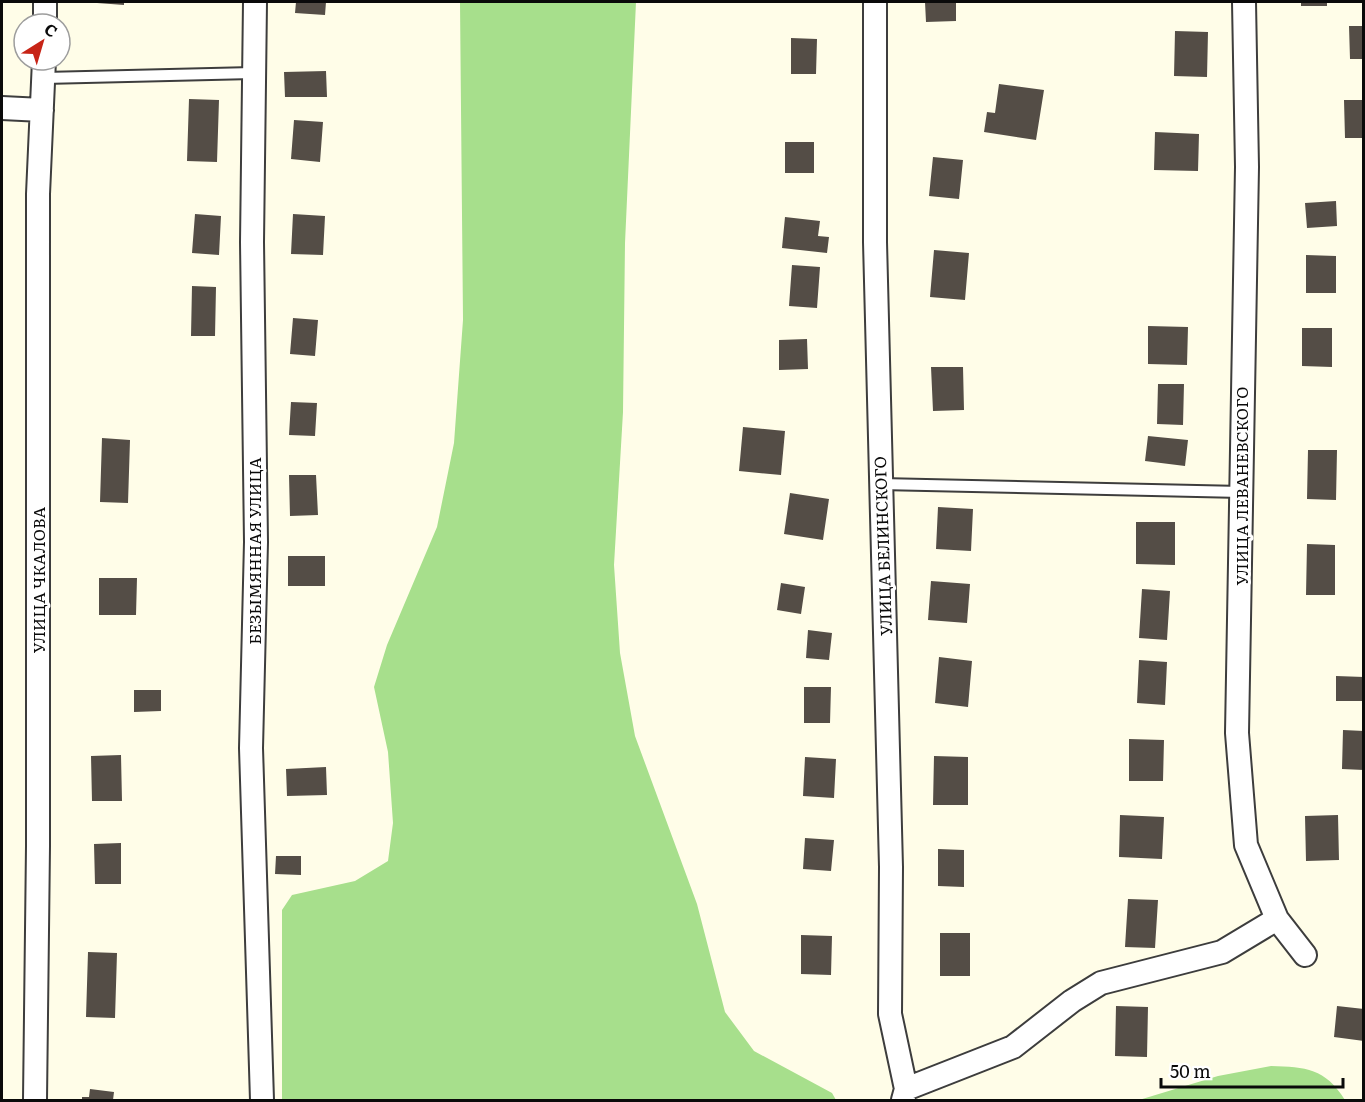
<svg xmlns="http://www.w3.org/2000/svg" width="1365" height="1102" viewBox="0 0 1365 1102" font-family="Literata,serif">
<style>
.forest{fill:#a7df8c}
.building{fill:#544d46}
.lines{fill:none;stroke-linecap:round;stroke-linejoin:round}
.service-casing{stroke:#3d3d3d;stroke-width:14}
.minor-casing{stroke:#3d3d3d;stroke-width:26}
.service{stroke:#fff;stroke-width:10}
.minor{stroke:#fff;stroke-width:22}
.labels{text-anchor:middle;dominant-baseline:central;stroke-width:6;stroke-linejoin:round;paint-order:stroke}
.street-label{font-size:16px;fill:#0a0a0a;stroke:#fff}
</style>
<rect width="100%" height="100%" fill="#fffde8"/>
<!-- forest -->
<path class="forest" d="M460,2H636L625,243L623,412L614,565L620,653L635,736L697,904L725,1012L754,1051L832,1093L836,1100H282V910L292,895L355,881L388,861L393,823L388,752L374,687L387,645L437,527L454,443L463,320Z
M1271,1066C1306,1067 1325,1068 1345,1100H1139L1218,1076Z"/>
<!-- building -->
<path class="building" d="M97,2H124V5L97,3Z
M296,2H326L325,15L295,13Z
M925,2H956V21L926,22Z
M1301,2H1327V6H1301Z
M1349,26H1364V59H1350Z
M1175,31L1208,32L1207,77L1174,76Z
M791,38L817,39L816,74H791Z
M326,71L327,97H285L284,72Z
M999,84L1044,90L1036,140L984,132L987,112L995,113Z
M189,99L219,100L217,162L187,161Z
M1344,100H1364V138H1345Z
M294,120L323,122L320,162L291,159Z
M1155,132L1199,134L1198,171L1154,170Z
M785,142H814V173H785Z
M933,157L963,160L959,199L929,196Z
M1336,201L1337,226L1307,228L1305,203Z
M195,214L221,216L219,255L192,253Z
M293,214L325,216L323,255L291,254Z
M785,217L820,221L818,236L829,237L827,253L782,248Z
M934,250L969,253L965,300L930,297Z
M1306,255L1336,256V293H1306Z
M792,265L820,267L817,308L789,306Z
M192,286L216,287L215,336H191Z
M293,318L318,320L315,356L290,354Z
M1148,326L1188,327L1187,365L1148,364Z
M1302,328H1332V367L1302,366Z
M807,339L808,369L779,370V340Z
M931,367H963L964,410L933,411Z
M1158,384H1184L1183,425L1157,424Z
M291,402L317,403L315,436L289,435Z
M743,427L785,431L781,475L739,471Z
M1148,436L1188,440L1185,466L1145,461Z
M102,438L130,440L128,503L100,502Z
M1308,450H1337L1336,500L1307,499Z
M289,475H316L318,515L290,516Z
M790,493L829,499L823,540L784,534Z
M938,507L973,509L971,551L936,549Z
M1136,522H1175V565L1136,564Z
M1307,544L1335,545V595H1306Z
M288,556H325V586H288Z
M99,578H137L136,615H99Z
M931,581L970,584L967,623L928,620Z
M781,583L805,587L801,614L777,610Z
M1142,589L1170,591L1167,640L1139,638Z
M808,630L832,633L829,660L806,658Z
M939,657L972,661L968,707L935,703Z
M1139,660L1167,662L1165,705L1137,703Z
M1336,676L1364,677V701H1336Z
M804,687H831L830,723H804Z
M134,690H161V711L134,712Z
M1343,730L1364,731V770L1342,769Z
M1129,739L1164,740L1163,781H1129Z
M121,755L122,801H92L91,756Z
M934,756L968,757V805H933Z
M805,757L836,759L834,798L803,796Z
M326,767L327,795L287,796L286,769Z
M1120,815L1164,817L1162,859L1119,857Z
M1338,815L1339,860L1306,861L1305,816Z
M805,838L834,840L831,871L803,869Z
M121,843V884H95L94,844Z
M938,849L964,850V887L938,886Z
M276,856H301V875L275,874Z
M1128,899L1158,900L1155,948L1125,947Z
M940,933H970V976H940Z
M801,935L832,936L831,975L801,974Z
M88,952L117,953L115,1018L86,1017Z
M1116,1006L1148,1007L1147,1057L1115,1056Z
M1337,1006L1364,1009V1041L1334,1037Z
M90,1089L114,1092L113,1100H82V1097H89Z"/>
<g class="lines">
<!-- service casing -->
<g class="service-casing">
<path id="service" d="M44,78L253,73
M880,484L1242,492"/>
</g>
<!-- minor casing -->
<g class="minor-casing">
<path id="minor" d="M255,2L252,242L256,542L251,748L262,1100
M875,2V242L891,867L890,1014L906,1089L903,1100
M1244,2L1247,167L1237,733L1246,845L1277,919L1305,955
M45,24V2
M2,108L42,110
M906,1089L1013,1047L1072,1001L1101,983L1222,952L1277,919
M35,1100L38,846V194L44,60"/>
</g>
<!-- service -->
<use href="#service" class="service"/>
<!-- minor -->
<use href="#minor" class="minor"/>
</g>
<g class="labels">
<!-- street labels -->
<g class="street-label">
<text transform="translate(1241 486) rotate(-90)">УЛИЦА ЛЕВАНЕВСКОГО</text>
<text transform="translate(882 546) rotate(-92)">УЛИЦА БЕЛИНСКОГО</text>
<text transform="translate(254 551) rotate(-90)">БЕЗЫМЯННАЯ УЛИЦА</text>
<text transform="translate(38 580) rotate(-90)">УЛИЦА ЧКАЛОВА</text>
</g>
</g>
<!-- border -->
<rect width="1365" height="1102" fill="none" stroke="#0a0a0a" stroke-width="6"/>
<!-- north arrow -->
<g transform="translate(42 42) rotate(37)"><circle r="28" fill="#ffffff" stroke="#9d9d9d" stroke-width="1.5"/>
<path d="M0-4.5L10 22L0 15L-10 22Z" fill="#c72416"/>
<text y="-9" font-size="16" font-weight="bold" text-anchor="middle" fill="#0a0a0a">С</text>
</g>
<!-- scale -->
<path d="M1161 1078v9h182v-9" fill="none" stroke="#0a0a0a" stroke-width="3"/>
<text x="1170" y="1078" font-size="18" fill="#0a0a0a" stroke="#ffffff" stroke-width="4.5" paint-order="stroke">50 m</text>
</svg>
